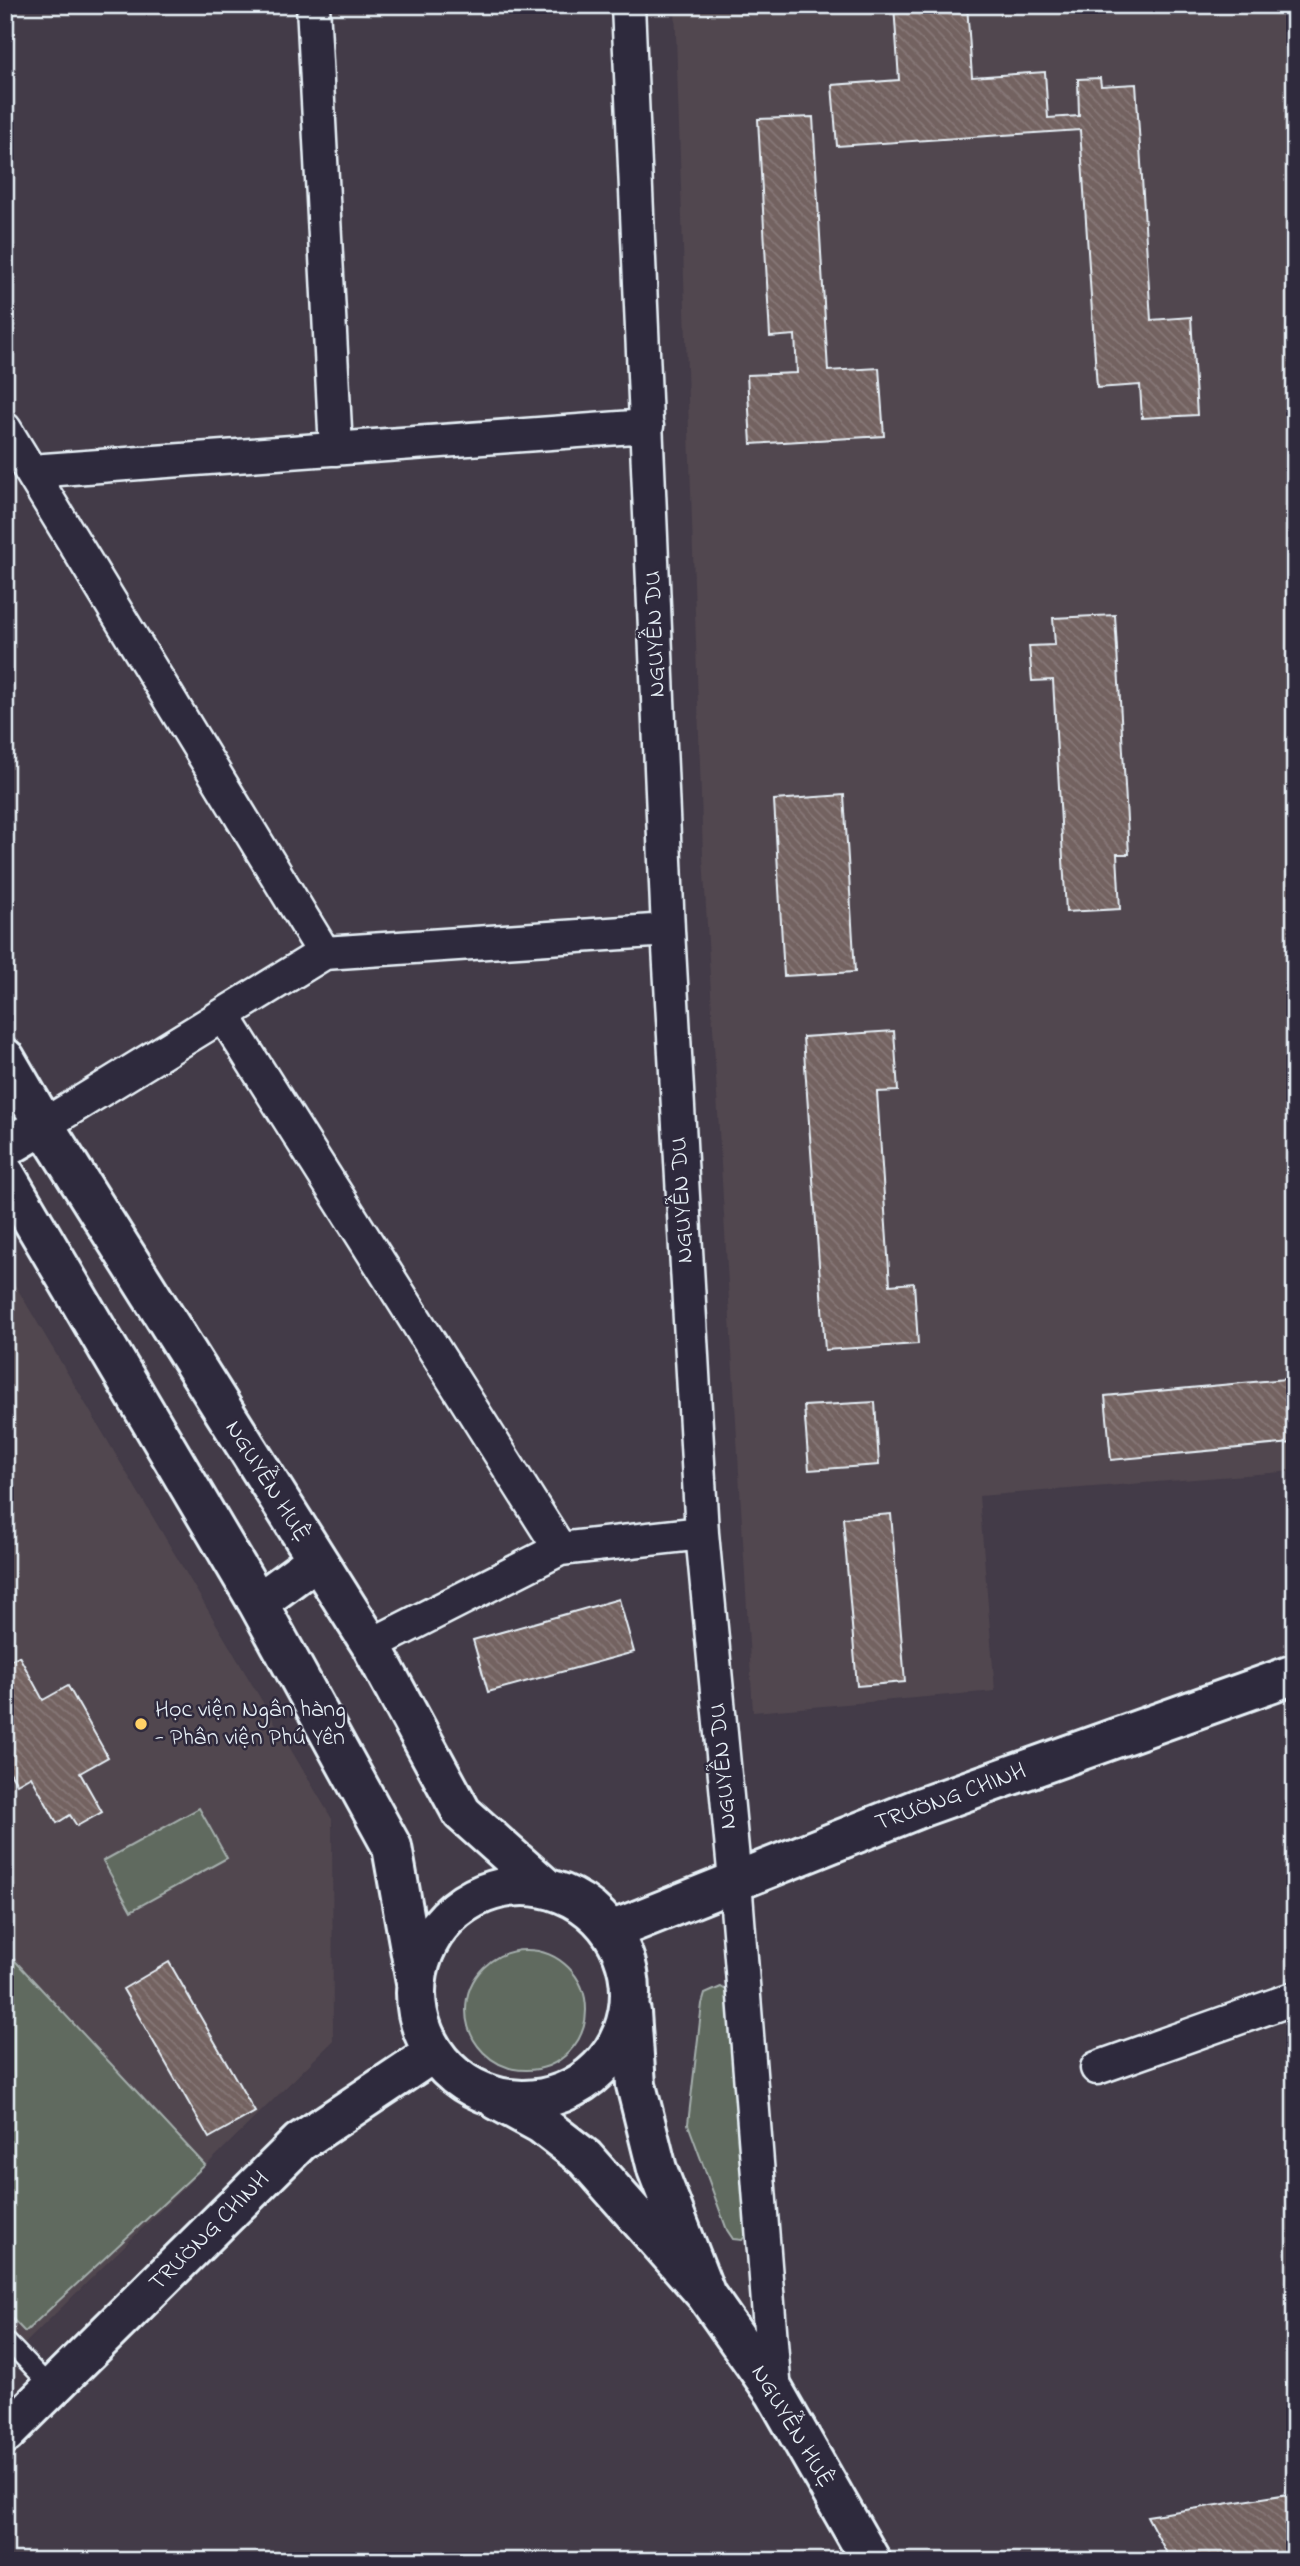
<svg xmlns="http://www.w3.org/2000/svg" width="1300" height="2566" viewBox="0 0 1300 2566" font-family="'Indie Flower',sans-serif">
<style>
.built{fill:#51474f}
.green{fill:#616b5f;stroke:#a4aeac;stroke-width:2}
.building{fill:url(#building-back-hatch);stroke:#e8f1f8;stroke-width:2}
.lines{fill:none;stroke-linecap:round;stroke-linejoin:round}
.service-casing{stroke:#e8f1f8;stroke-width:21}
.minor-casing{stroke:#e8f1f8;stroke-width:37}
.tertiary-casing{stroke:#e8f1f8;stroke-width:44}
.secondary-casing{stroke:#e8f1f8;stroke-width:44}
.service{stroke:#2f2a3d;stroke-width:16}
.minor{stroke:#2f2a3d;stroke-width:32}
.tertiary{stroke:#2f2a3d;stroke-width:38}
.secondary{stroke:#2f2a3d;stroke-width:38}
.poi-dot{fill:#ffd166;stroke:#2f2a3d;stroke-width:2.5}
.labels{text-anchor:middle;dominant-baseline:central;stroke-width:5;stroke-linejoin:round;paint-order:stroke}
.street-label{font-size:24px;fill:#e8f1f8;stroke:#2f2a3d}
.poi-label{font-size:24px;fill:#e8f1f8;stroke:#2f2a3d;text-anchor:start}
</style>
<defs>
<pattern id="building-back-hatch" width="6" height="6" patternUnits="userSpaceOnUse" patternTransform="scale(1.75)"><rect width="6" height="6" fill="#736260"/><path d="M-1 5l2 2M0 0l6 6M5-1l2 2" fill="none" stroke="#877978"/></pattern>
</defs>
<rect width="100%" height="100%" fill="#433b48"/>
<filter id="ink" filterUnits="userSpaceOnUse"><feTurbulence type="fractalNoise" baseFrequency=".0143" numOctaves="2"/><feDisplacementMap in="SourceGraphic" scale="14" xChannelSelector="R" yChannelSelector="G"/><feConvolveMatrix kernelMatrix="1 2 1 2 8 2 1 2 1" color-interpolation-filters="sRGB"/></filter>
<g filter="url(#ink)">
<!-- built -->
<path class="built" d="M675,5H1295V1471L979,1496L995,1691L753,1712L703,856Z
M5,1268L332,1819L333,2041L5,2363Z"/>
<!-- green -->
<path class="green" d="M199,1808L227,1858L131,1911L103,1861Z
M466 2010a60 60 0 1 1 120 0a60 60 0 1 1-120 0Z
M5,1950L205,2165L25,2332L5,2311Z
M721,1987L734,1995L749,2231L742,2240L733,2239L727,2230L688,2124L702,2004L705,1994Z"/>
<!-- building -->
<path class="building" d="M894,5H967L972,77L1045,72L1048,118L1079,116L1078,79L1100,78L1101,86L1136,84L1151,320L1191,317L1197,415L1142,418L1140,385L1097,388L1080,130L837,146L832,85L899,80Z
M813,117L828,371L879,368L884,436L751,444L747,375L797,373L795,335L770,337L758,119Z
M1115,615L1129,854H1117L1120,909L1066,912L1053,680L1032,681L1029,646L1055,645L1053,618Z
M844,795L855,972L784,976L774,800Z
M894,1031L898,1091L877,1092L890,1285L914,1283L918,1344L825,1350L803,1037Z
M1285,1379L1292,1443L1111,1460L1105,1396Z
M875,1402L879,1465L809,1470L804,1406Z
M891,1514L905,1682L857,1686L843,1518Z
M619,1599L634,1652L488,1692L473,1640Z
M5,1656L8,1661L19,1656L43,1700L68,1686L108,1757L80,1773L102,1812L77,1826L70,1815L57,1823L31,1776L17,1784L5,1764Z
M169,1962L255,2112L209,2138L123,1989Z
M1295,2493V2561H1171L1147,2516Z"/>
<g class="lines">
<!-- service casing -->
<g class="service-casing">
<path id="service" d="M5,2339L52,2388"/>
</g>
<!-- minor casing -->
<g class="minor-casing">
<path id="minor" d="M313,5L336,449
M628,5L668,930L702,1533L735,1881L775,2393
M5,429L324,953
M31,471L647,426
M224,1016L560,1549
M44,1125L324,953L668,930
M371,1645L560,1549L702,1533
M1097,2068L1295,1998"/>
</g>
<!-- tertiary casing -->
<g class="tertiary-casing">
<path id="tertiary" d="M611,1931L922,1807L1295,1674
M5,2434L300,2142L433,2053"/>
</g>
<!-- secondary casing -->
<g class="secondary-casing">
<path id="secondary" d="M5,1058L44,1125L371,1645L462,1813L545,1887
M5,1148L44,1125
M5,1174L258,1603L392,1847L416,1982
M258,1603L316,1560
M416 1993a107 107 0 1 1 214 0a107 107 0 1 1-214 0Z
M497,2100L541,2124L585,2158L706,2295L657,2169L636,2085L631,2012
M706,2295L775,2393L871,2561"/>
</g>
<!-- service -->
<use href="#service" class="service"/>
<!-- minor -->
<use href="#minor" class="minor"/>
<!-- tertiary -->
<use href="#tertiary" class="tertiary"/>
<!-- secondary -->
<use href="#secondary" class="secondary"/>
</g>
</g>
<!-- markers -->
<circle class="poi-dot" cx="141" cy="1724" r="7"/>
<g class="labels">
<!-- street labels -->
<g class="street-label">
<text transform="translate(656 634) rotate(-92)">NGUYỄN DU</text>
<text transform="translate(683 1200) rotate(-93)">NGUYỄN DU</text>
<text transform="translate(266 1481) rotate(58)">NGUYỄN HUỆ</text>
<text transform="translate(724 1766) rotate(-95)">NGUYỄN DU</text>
<text transform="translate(951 1798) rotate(-20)">TRƯỜNG CHINH</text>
<text transform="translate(210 2232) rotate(-45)">TRƯỜNG CHINH</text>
<text transform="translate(791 2426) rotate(59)">NGUYỄN HUỆ</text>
</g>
<!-- poi labels -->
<g class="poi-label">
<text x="155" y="1710">Học viện Ngân hàng<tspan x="155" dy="28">- Phân viện Phú Yên</tspan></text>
</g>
</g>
<!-- margin -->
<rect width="1300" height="2566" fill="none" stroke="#2f2a3d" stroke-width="28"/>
<rect x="14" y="14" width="1272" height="2538" fill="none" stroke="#e8f1f8" stroke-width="2.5" filter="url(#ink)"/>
</svg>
